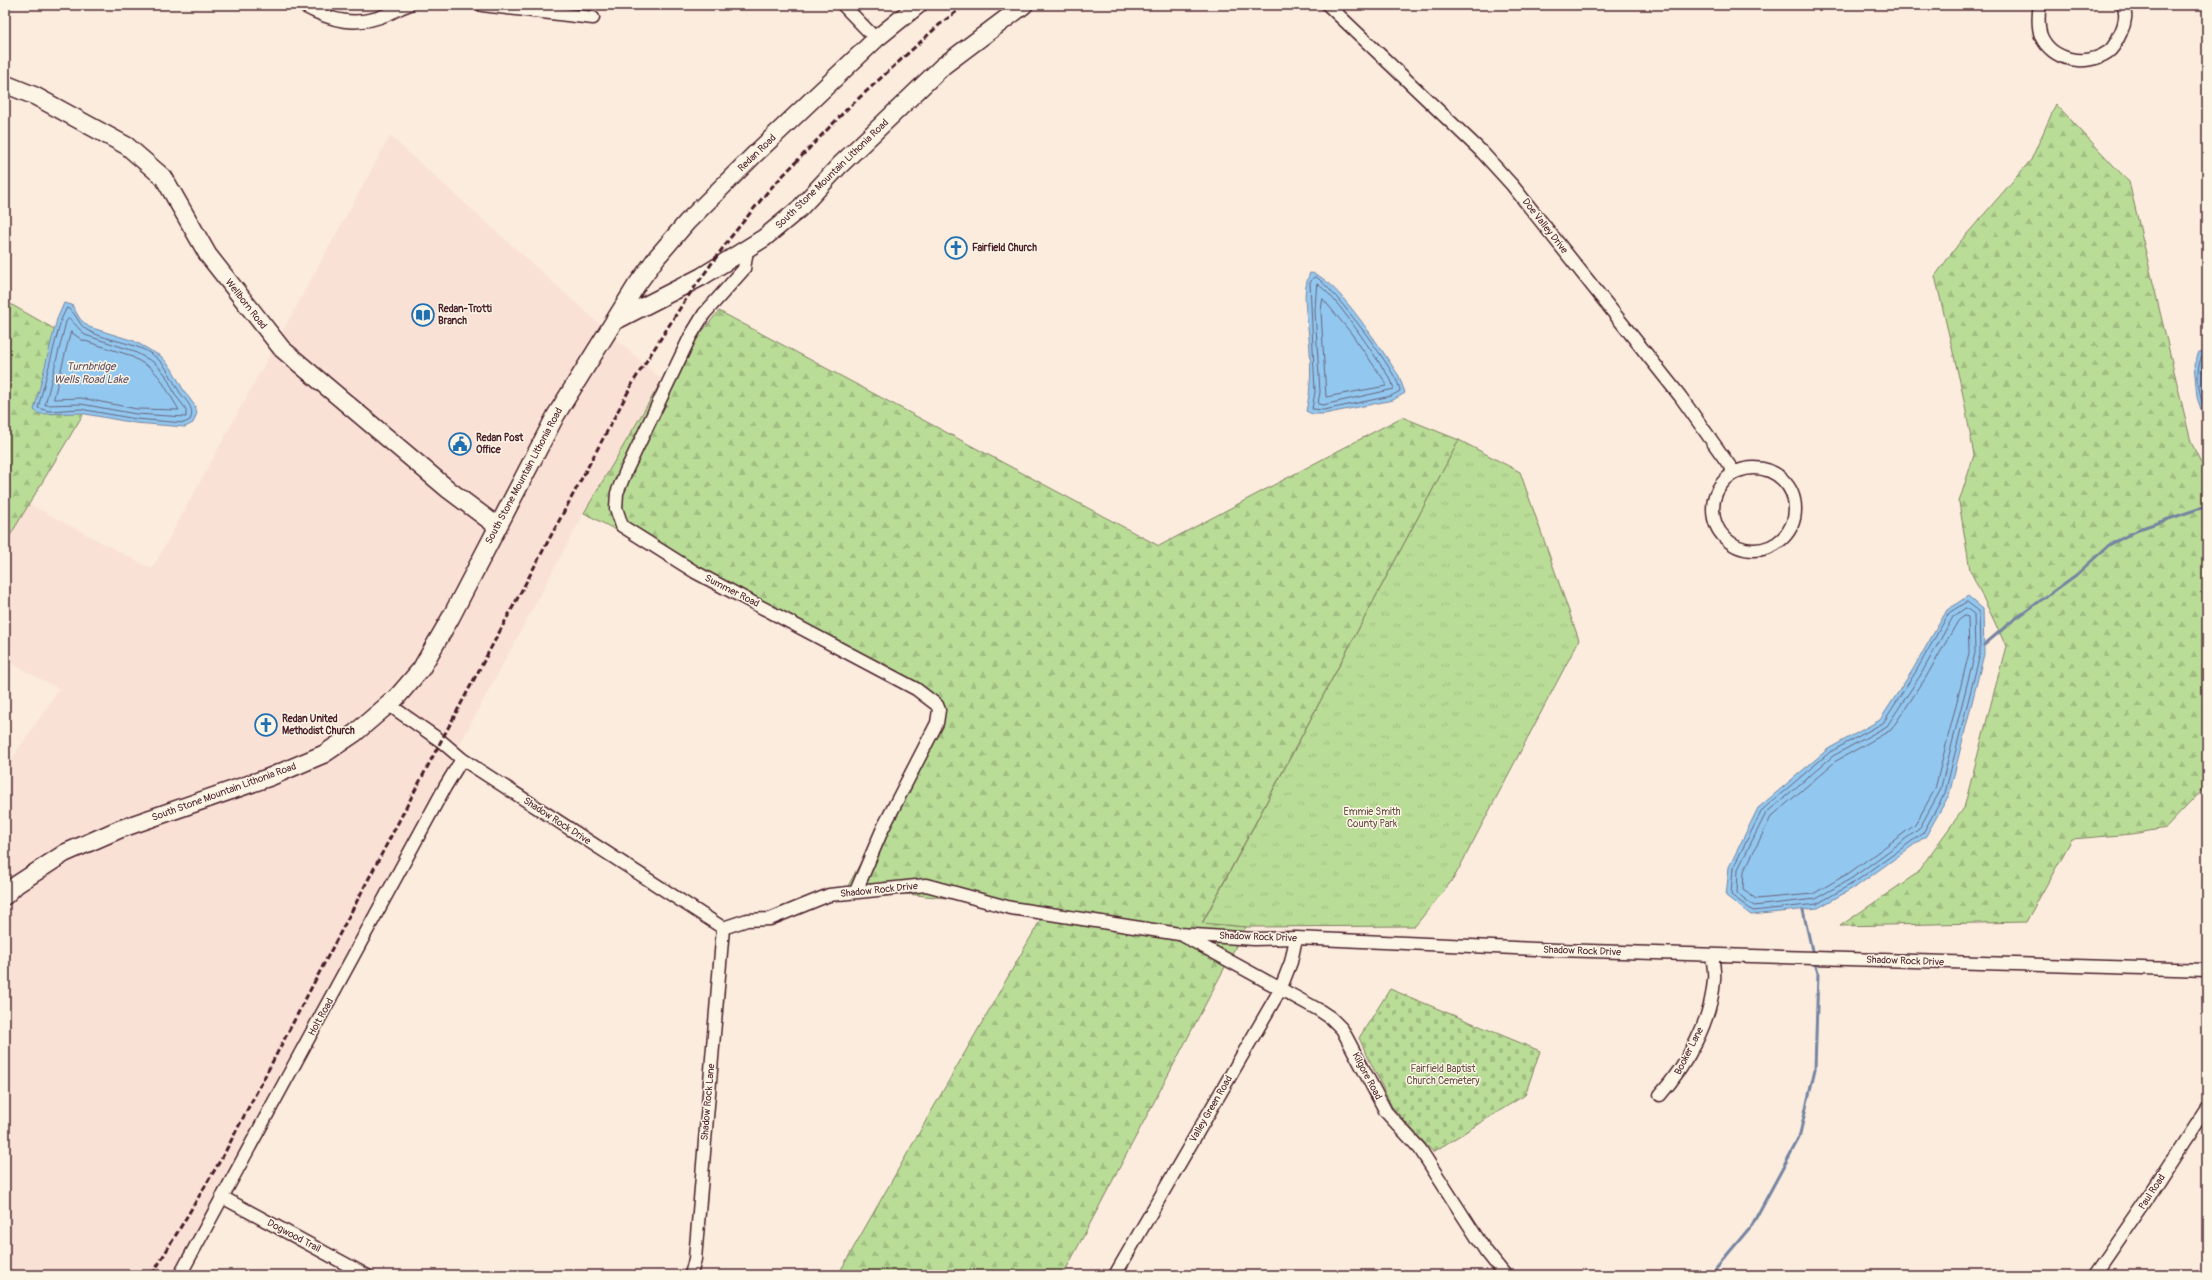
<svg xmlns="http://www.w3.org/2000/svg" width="2212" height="1280" viewBox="0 0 2212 1280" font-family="Pangolin,sans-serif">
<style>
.built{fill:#fae1d6}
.grass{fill:url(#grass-tufts);stroke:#827e61}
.forest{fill:url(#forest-firs);stroke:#827e61}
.cemetery{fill:url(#cemetery-stones);stroke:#827e61}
.water{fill:#92c8f0;stroke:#7584a1}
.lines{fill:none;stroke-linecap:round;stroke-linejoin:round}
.shore{stroke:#67637a;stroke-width:1}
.stream{stroke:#7584a1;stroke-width:3}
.street-casing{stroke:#4a1f2b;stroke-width:15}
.secondary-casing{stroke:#4a1f2b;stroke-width:20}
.street{stroke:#fcf5e5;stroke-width:12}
.secondary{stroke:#fcf5e5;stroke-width:17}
.rail{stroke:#4a1f2b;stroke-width:3;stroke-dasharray:6 3;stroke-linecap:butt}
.labels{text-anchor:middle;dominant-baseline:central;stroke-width:3;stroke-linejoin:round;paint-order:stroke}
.street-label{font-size:10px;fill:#4a1f2b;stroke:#fcf5e5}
.poi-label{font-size:10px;font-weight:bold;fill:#4a1f2b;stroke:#fcf5e5;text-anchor:start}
.park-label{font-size:10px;fill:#664e46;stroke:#fcf5e5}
.water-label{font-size:11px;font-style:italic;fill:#605266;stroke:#fcf5e5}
</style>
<defs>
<pattern id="grass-tufts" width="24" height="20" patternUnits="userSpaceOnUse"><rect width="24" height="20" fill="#b9dd97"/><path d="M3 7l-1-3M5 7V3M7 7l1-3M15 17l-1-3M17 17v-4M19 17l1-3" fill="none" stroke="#a1bd82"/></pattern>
<pattern id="forest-firs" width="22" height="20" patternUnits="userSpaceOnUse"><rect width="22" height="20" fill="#b9dd97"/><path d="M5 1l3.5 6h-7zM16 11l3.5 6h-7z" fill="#a1bd82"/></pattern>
<pattern id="cemetery-stones" width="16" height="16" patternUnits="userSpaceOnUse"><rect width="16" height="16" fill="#b9dd97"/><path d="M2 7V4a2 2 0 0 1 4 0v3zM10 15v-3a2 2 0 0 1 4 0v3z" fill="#a1bd82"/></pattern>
</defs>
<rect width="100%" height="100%" fill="#fbecde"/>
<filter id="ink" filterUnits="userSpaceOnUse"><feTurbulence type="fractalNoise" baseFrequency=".025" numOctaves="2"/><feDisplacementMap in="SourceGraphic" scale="8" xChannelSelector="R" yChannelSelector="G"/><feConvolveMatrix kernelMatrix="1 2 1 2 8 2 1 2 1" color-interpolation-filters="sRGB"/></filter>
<g filter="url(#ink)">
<!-- built -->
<path class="built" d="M390,136L662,380L584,513L175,1275H5V769L59,689L5,660V544L29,504L152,569Z"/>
<!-- grass -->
<path class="grass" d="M1459,440L1520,472L1579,640L1454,878L1415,926L1246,927L1202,924Z"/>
<!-- forest -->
<path class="forest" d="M2056,104L2129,182L2191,442L2207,475V785L2166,828L2132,834L2072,839L2026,922L1840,926L1916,874L1964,808L2006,646L1970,570L1959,502L1974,455L1962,390L1935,276L1960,242L2031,160Z
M5,301L114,363L5,544Z
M719,311L1159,546L1402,417L1459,440L1202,923L1246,927L1063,1275H838L1045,912L985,902L847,888L945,705L584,513L662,380Z"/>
<!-- cemetery -->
<path class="cemetery" d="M1390,989L1540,1051L1525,1095L1433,1152L1392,1107L1359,1038Z"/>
<!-- water -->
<path class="water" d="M1310,273C1333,273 1385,355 1399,376L1405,393L1393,400L1324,414H1312L1306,411C1312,386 1311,362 1309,337C1307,316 1301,292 1310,273Z
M64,303L72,305L80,319L89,327L134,341L162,357L172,369L184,391L195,406L197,413L193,423L185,427L135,423L80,413L39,414L34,410L57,319Z
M2207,351V431L2197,397L2194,365L2199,352Z
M1968,596L1983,609L1984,654L1949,795L1926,836L1857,886L1818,908L1751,915L1726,896L1729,867L1758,808L1828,749L1880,720L1912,671L1947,610Z"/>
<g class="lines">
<!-- shore -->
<path class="shore" d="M1316,277C1331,285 1402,378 1400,391L1391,396L1324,410L1312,409L1315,392L1310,283L1313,278Z
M1317,284C1335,293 1377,360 1391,380L1394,389L1323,405L1318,404L1320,392L1315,311Z
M1323,299L1351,333L1386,383V386L1326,397L1321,311Z
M67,308C76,311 78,325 87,330C110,343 140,341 160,361C170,371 173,383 181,394C188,403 195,409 190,420L184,423L136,419L80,409L49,411L38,408L61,320Z
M69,318L85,335L131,350L155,363L165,374L176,396L186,409V417L136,414L81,404L45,405L66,322Z
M71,332L82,340L129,355L151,368L160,378L179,410L137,409L81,398L54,399Z
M2207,355L2202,356C2193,375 2201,399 2207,417
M2207,360L2203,367L2207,400
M1967,602L1979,611L1980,654L1945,793L1923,833L1855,882L1817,904L1753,911L1731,895L1733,868L1762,810L1830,752L1883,723L1915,673L1949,613Z
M1966,608L1974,614L1975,653L1940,791L1919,829L1852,878L1815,899L1754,906L1737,893L1738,869L1766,813L1833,756L1887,726L1920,676L1953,617Z
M1965,616L1968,617L1969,653L1935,789L1915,825L1849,873L1813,894L1756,899L1743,890L1744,871L1771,817L1836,761L1891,730L1925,679L1958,621Z"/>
<!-- stream -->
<path class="stream" d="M1984,645L2011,622L2076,575L2109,545L2142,528L2207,506
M1803,910L1813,955
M1710,1275L1752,1225L1799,1138L1815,1069L1818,973L1814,960"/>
<!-- street casing -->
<g class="street-casing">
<path id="street" d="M302,5C331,21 356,28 388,14C395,11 401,7 408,5
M482,5L593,18
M843,5L876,39
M1328,5L1481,151L1512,185L1680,396L1734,472
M2040,5C2038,14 2038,28 2041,36C2052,61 2086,67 2108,52C2114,48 2118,39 2121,32C2125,24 2127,13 2123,5
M747,250L744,269L704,314L690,337L626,471L617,493L616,508L622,526L695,572L916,689L937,705L939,710L937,723L883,828L856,891
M1713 509a41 41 0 1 1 82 0a41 41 0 1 1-82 0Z
M388,704L441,741L462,759L723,928L747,920L770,919L829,895L926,885L1011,908L1179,934L1254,939L1296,938L1557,950L2207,970
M1182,935L1319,1010L1331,1018L1342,1029L1386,1112L1420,1149L1485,1250L1505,1275
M1660,1095C1687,1064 1711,1022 1714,980C1715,972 1713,963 1712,955
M222,1197L366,1275
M180,1275L445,787L462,759
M691,1275L695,1259L723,928
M1115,1275L1280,990L1291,962L1296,938
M2095,1275L2150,1195L2207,1107"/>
</g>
<!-- secondary casing -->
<g class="secondary-casing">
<path id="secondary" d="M5,84L35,96L127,146L164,178L208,255L282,349L449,490L497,526
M617,320L701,277L764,238L799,209L839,166L943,66L1024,5
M5,896L16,885L65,853L120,829L270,777L324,754L355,733L397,697L421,669L451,617L556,415L636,286L657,257L687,222L755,154L876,39L918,5"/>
</g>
<!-- street -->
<use href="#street" class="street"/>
<!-- secondary -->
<use href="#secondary" class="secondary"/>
<!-- rail -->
<path class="rail" d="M152,1275L223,1156L441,741L635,379L684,302L730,238L769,190L847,109L939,25L965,5"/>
</g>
</g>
<!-- icons -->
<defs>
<g id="church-ring" transform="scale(1.15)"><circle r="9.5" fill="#fcf5e5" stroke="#1f6fb2" stroke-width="1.5"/><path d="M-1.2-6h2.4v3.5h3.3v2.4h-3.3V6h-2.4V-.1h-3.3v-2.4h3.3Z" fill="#1f6fb2"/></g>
<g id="library-ring" transform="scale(1.15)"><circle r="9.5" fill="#fcf5e5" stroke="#1f6fb2" stroke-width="1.5"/><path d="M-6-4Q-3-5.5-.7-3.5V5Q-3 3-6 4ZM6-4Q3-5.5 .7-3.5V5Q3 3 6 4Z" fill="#1f6fb2"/></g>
<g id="civic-ring" transform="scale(1.15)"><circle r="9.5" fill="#fcf5e5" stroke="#1f6fb2" stroke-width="1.5"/><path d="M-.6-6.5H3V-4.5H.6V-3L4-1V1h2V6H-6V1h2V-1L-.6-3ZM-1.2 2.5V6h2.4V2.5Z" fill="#1f6fb2"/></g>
</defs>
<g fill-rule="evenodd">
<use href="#church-ring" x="956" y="248"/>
<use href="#library-ring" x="423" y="315"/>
<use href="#civic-ring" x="460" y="444"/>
<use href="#church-ring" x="266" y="725"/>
</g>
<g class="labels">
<!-- street labels -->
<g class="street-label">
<text transform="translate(757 153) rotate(-44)">Redan Road</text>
<text transform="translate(832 174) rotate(-44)">South Stone Mountain Lithonia Road</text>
<text transform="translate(1545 226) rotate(52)">Doe Valley Drive</text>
<text transform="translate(246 304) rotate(52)">Wellborn Road</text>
<text transform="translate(524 476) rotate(-62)">South Stone Mountain Lithonia Road</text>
<text transform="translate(732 591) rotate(27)">Summer Road</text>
<text transform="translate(224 792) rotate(-20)">South Stone Mountain Lithonia Road</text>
<text transform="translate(557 821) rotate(33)">Shadow Rock Drive</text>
<text transform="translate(879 890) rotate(-6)">Shadow Rock Drive</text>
<text transform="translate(1258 937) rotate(2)">Shadow Rock Drive</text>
<text transform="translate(1582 951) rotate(2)">Shadow Rock Drive</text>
<text transform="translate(1905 961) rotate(2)">Shadow Rock Drive</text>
<text transform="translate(321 1017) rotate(-61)">Holt Road</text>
<text transform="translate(1689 1051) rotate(-63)">Booker Lane</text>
<text transform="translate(1367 1076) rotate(62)">Kilgore Road</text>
<text transform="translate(708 1102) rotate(-85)">Shadow Rock Lane</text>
<text transform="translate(1211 1109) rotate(-60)">Valley Green Road</text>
<text transform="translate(2152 1192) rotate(-57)">Paul Road</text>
<text transform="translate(294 1236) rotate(28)">Dogwood Trail</text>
</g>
<!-- poi labels -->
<g class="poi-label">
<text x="972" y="248">Fairfield Church</text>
<text x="438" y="309">Redan-Trotti<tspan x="438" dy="12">Branch</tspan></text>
<text x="476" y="438">Redan Post<tspan x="476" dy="12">Office</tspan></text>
<text x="282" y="719">Redan United<tspan x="282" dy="12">Methodist Church</tspan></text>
</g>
<!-- park labels -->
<g class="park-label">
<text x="1372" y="812">Emmie Smith<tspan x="1372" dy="12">County Park</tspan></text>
<text x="1443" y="1069">Fairfield Baptist<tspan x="1443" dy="12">Church Cemetery</tspan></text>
</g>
<!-- water labels -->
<g class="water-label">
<text x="91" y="366">Turnbridge<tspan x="91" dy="13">Wells Road Lake</tspan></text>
</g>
</g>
<!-- margin -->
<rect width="2212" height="1280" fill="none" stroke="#fcf5e5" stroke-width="20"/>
<rect x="10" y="10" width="2192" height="1260" fill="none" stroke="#4a1f2b" stroke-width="1.5" filter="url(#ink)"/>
</svg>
